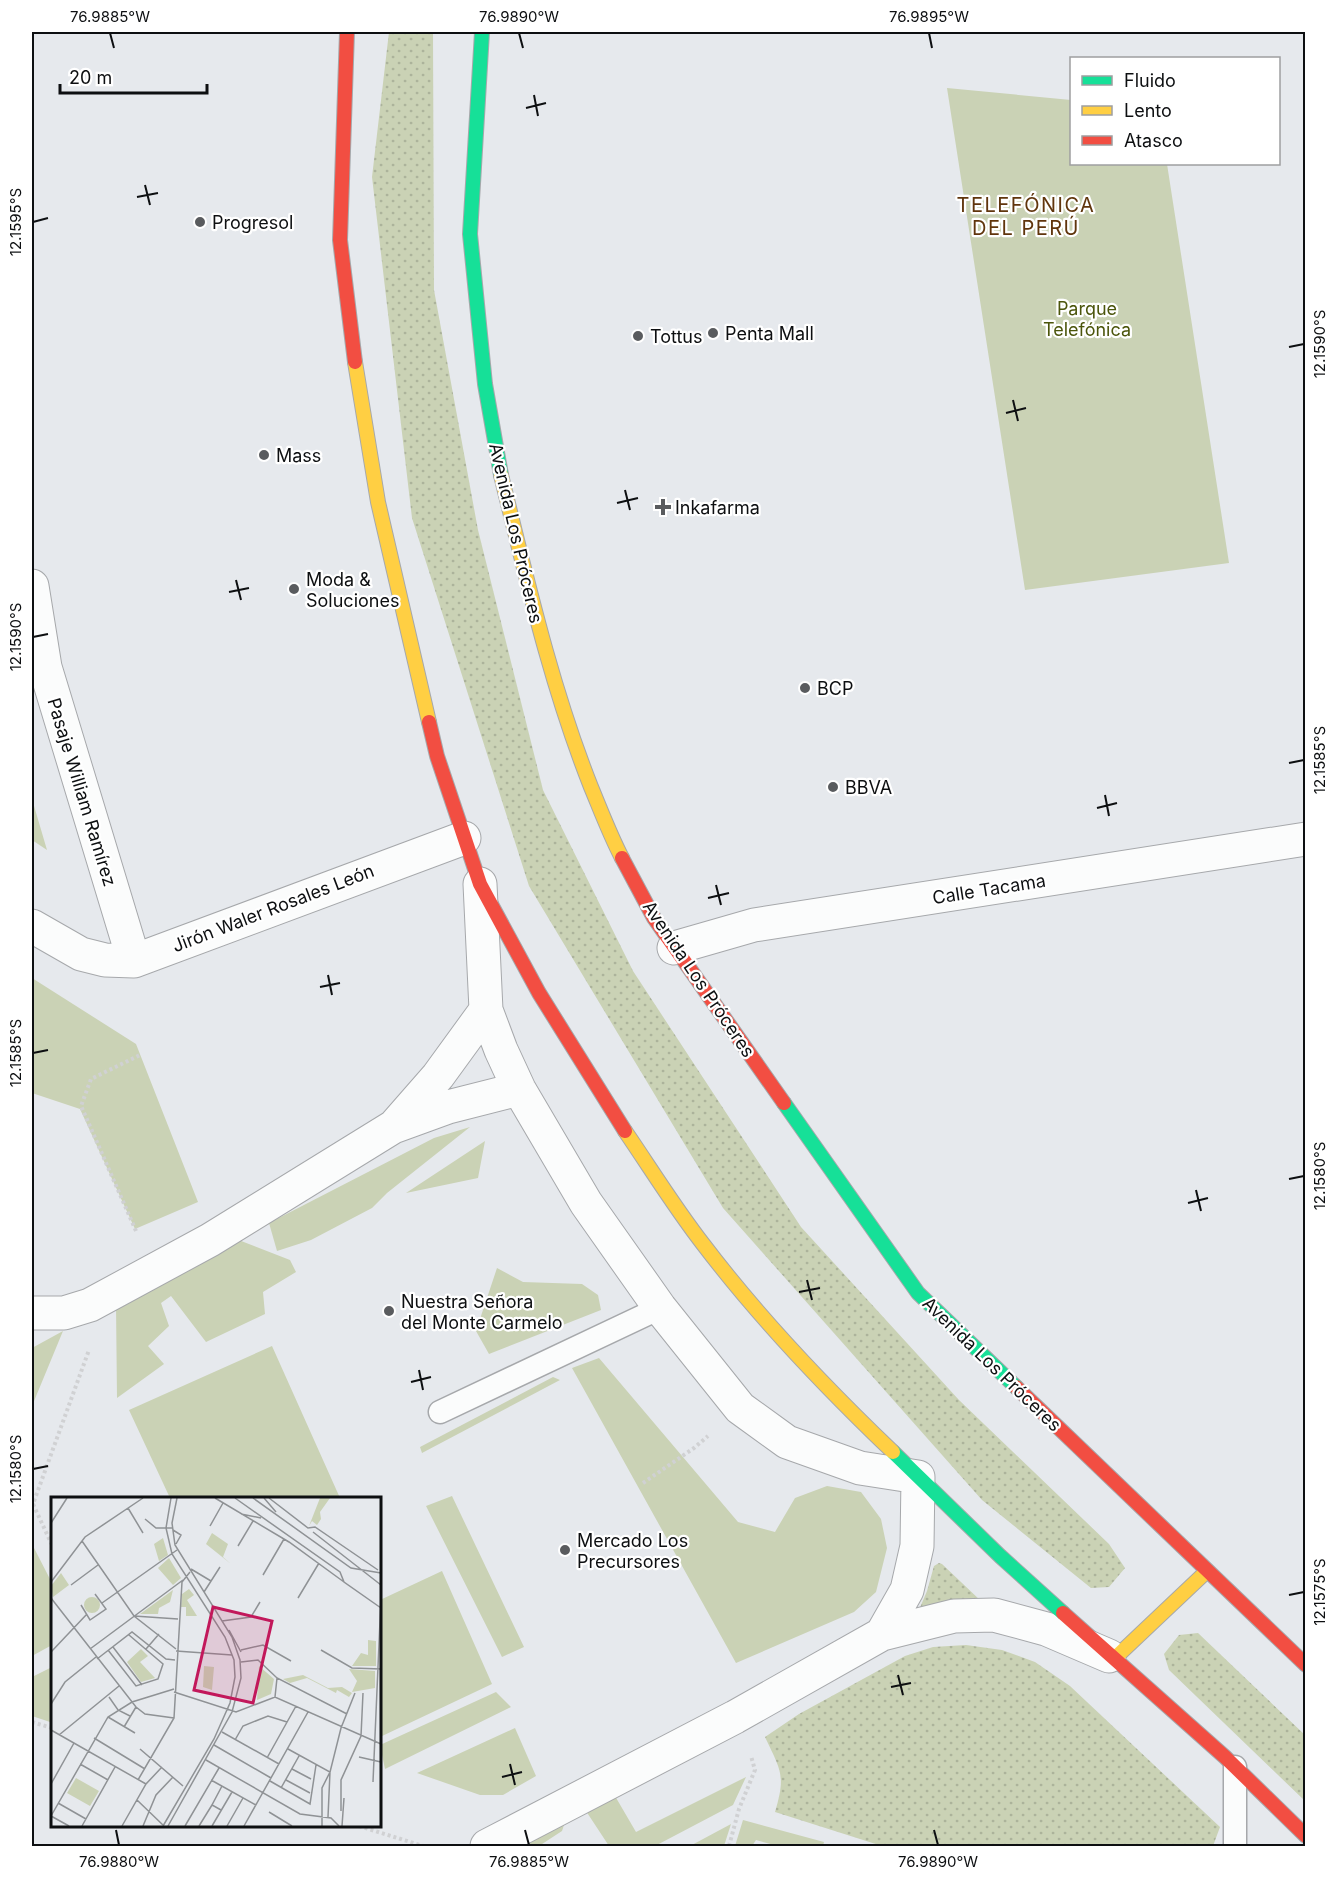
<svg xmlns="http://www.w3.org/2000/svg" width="1337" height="1878" viewBox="0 0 1337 1878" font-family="Inter,sans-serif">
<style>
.grass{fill:url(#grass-dots)}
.green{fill:#cad2b5}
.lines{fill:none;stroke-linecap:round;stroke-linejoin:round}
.lane-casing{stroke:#a6a8ab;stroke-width:25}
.street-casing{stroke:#a6a8ab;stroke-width:35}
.fast-casing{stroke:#a6a8ab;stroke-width:16}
.slow-casing{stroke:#a6a8ab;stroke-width:16}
.jam-casing{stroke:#a6a8ab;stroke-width:16}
.path{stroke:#d0d1d3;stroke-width:4;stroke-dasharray:3 3;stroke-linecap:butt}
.lane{stroke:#fbfcfc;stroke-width:22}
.street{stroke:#fbfcfc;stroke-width:33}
.fast{stroke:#16e098;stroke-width:14}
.slow{stroke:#ffcf43;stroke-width:14}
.jam{stroke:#f24e42;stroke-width:14}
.ticks{fill:none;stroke:#0d0f11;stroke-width:2}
.poi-dot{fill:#595b5e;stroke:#fff;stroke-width:2}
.labels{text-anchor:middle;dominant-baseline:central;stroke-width:4.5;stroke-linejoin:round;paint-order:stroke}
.poi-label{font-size:18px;fill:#0d0f11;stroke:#fff;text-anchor:start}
.park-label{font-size:18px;fill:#4b550b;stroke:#fff}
.street-label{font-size:18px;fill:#0d0f11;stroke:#fff}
.neighbourhood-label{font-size:20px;letter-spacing:1.5px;fill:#60350c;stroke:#fff}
.inset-road{fill:none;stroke:#8f9295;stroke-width:1.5}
.view{fill:#c2185b;fill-opacity:0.15;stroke:#c2185b;stroke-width:3}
.inset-edge{fill:none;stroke:#0d0f11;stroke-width:3}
.neatline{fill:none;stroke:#0d0f11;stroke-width:2}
.ticks-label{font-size:15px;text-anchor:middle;fill:#0d0f11}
</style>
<defs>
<pattern id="grass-dots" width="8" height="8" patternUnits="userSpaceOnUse" patternTransform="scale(1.5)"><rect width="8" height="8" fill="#cad2b5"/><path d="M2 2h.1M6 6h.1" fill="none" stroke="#acb39b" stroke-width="1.8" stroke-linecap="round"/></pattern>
</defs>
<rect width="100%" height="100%" fill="#e6e9ed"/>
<!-- grass -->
<path class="grass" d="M389,32H433L434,290L478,530L543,790L633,971L801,1227L959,1400L1109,1544L1125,1568L1109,1587L1091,1588L982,1500L723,1208L529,886L412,518L372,177Z
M939,1563L942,1564L981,1601L919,1610L927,1591L934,1566Z
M1198,1633L1305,1735V1801L1169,1670L1164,1654L1179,1635Z
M966,1645L1002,1650L1035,1662L1070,1686L1220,1827L1213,1846H882L775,1812C786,1775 781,1771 765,1737L799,1714L905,1656L933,1647Z"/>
<!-- green -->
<path class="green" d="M947,88L1071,100L1072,164H1167L1229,563L1025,590Z
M32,799L47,850L32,840Z
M32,978L136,1044L198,1202L135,1229L80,1109L32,1093Z
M470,1127L387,1193L372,1208L311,1240L277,1251L269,1223L434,1138Z
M485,1141L478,1178L406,1193Z
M236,1239L290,1260L296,1272L263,1292L265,1314L206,1342L171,1296L161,1303L169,1326L148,1346L164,1364L117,1398L116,1305Z
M497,1268L523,1282L582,1284L598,1295L601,1310L489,1354L476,1331Z
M63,1331L32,1406V1348Z
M272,1346L340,1498H170L129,1410Z
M599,1358L738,1522L775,1532L795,1498L827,1486L861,1492L881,1519L887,1548L876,1592L854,1612L736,1663L572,1368Z
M553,1377L560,1380L422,1453L420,1447Z
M452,1496L524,1647L502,1657L426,1506Z
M32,1546H33L52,1583V1645L32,1656Z
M442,1571L492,1684L380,1737V1600Z
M52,1667V1712L50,1722L32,1716V1677Z
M496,1692L511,1707L385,1769L380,1745Z
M515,1728L536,1776L503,1795H480L417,1773Z
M746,1777L733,1805L655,1846H609L584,1808L615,1796L636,1832Z
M566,1819L562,1831L539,1846H506Z
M743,1820L824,1842L823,1846H778L756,1840L752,1846H735Z
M731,1824L724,1846H690Z"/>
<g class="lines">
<!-- lane casing -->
<g class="lane-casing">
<path id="lane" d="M440,1412L660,1308
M1235,1846V1767"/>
</g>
<!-- street casing -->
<g class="street-casing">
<path id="street" d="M32,586L45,667L134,961
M480,884L486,1010L501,1050L519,1089L586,1203L660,1308L740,1408L787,1442L860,1468L918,1477L917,1546L907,1590L882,1634
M32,926L81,954L105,960L134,961L464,838
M674,948L754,925L1306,839
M396,1124L438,1076L486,1010
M32,1313H64L90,1305L210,1240L393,1127L448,1107L519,1089
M487,1846L735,1717L882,1634L954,1616L994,1615L1046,1629L1109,1656"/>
</g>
<!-- fast casing -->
<g class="fast-casing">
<path id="fast" d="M482,32L470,234L485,384L501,475
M784,1103L918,1293L1016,1387
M893,1452L1000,1556L1063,1613"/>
</g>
<!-- slow casing -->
<g class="slow-casing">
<path id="slow" d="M355,362L378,502L429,722
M501,475C527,580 551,686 591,787C601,811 610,835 622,858
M625,1131C651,1169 675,1208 703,1244C760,1319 825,1387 893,1452
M1115,1658L1207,1571"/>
</g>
<!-- jam casing -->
<g class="jam-casing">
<path id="jam" d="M347,32L340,240L355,362
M429,722L437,756L480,884L539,993L625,1131
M622,858L654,918L784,1103
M1016,1387L1306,1665
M1063,1613L1225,1757L1306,1836"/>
</g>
<!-- path -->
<path class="path" d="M136,1231L81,1106L91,1079L140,1055
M643,1483L694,1448L708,1436
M52,1545L33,1504L89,1350
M32,1722L52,1728
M359,1826L423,1846
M729,1846L739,1809L755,1770L751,1756"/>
<!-- lane -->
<use href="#lane" class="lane"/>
<!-- street -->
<use href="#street" class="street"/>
<!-- fast -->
<use href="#fast" class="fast"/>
<!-- slow -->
<use href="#slow" class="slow"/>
<!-- jam -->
<use href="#jam" class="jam"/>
</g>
<!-- ticks -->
<path class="ticks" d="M110,33L114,48M519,33L523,48M929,33L932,48M534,95L538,116M526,108L546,103M145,185L150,205M137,197L158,193M33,222L48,218M1289,347L1304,344M1013,400L1018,421M1006,413L1026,408M625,490L630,510M617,503L638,498M236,580L241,600M229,592L249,588M33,637L48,634M1289,763L1304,760M1105,795L1109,816M1097,808L1117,803M716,885L721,905M708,898L729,893M328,975L332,995M320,987L340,983M33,1053L48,1050M1289,1179L1304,1176M1196,1190L1201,1211M1188,1203L1208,1198M807,1280L812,1300M799,1292L820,1288M419,1370L423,1390M411,1382L431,1377M33,1469L48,1466M1289,1595L1304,1592M898,1675L903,1695M891,1687L911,1683M510,1764L515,1785M502,1777L522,1772M116,1830L119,1845M525,1830L529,1845M934,1830L938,1845"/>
<!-- markers -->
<g class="poi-dot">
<circle cx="200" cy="222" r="6"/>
<circle cx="713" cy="333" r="6"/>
<circle cx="638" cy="336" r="6"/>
<circle cx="264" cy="455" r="6"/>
<path d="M660 498h6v6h6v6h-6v6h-6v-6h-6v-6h6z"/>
<circle cx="294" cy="589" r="6"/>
<circle cx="805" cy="688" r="6"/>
<circle cx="833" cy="787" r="6"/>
<circle cx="389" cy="1311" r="6"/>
<circle cx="565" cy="1550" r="6"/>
</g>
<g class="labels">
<!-- poi labels -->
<g class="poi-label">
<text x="212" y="222">Progresol</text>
<text x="725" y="333">Penta Mall</text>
<text x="650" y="336">Tottus</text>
<text x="276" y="455">Mass</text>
<text x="675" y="507">Inkafarma</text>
<text x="306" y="579">Moda &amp;<tspan x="306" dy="21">Soluciones</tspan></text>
<text x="817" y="688">BCP</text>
<text x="845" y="787">BBVA</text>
<text x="401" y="1301">Nuestra Señora<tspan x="401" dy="21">del Monte Carmelo</tspan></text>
<text x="577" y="1540">Mercado Los<tspan x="577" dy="21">Precursores</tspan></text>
</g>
<!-- park labels -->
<g class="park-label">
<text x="1087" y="308">Parque<tspan x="1087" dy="21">Telefónica</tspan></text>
</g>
<!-- street labels -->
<g class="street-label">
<text transform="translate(516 533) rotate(77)">Avenida Los Próceres</text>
<text transform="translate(82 792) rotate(73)">Pasaje William Ramírez</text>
<text transform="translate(989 889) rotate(-9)">Calle Tacama</text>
<text transform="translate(273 908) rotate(-21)">Jirón Waler Rosales León</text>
<text transform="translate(699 979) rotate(56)">Avenida Los Próceres</text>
<text transform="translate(992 1364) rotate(44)">Avenida Los Próceres</text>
</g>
<!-- neighbourhood labels -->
<g class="neighbourhood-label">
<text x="1026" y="205">TELEFÓNICA<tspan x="1026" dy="23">DEL PERÚ</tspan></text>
</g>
</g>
<!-- overview -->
<g transform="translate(51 1497)">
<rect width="330" height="330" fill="#e6e9ed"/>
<path d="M252,178L277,191L291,190L301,196L298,200L286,193L285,196L256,181L239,186L232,182Z" fill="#cad2b5"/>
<path d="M112,41L117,58L108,64L103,47ZM118,61L130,81L122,88L107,71Z" fill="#cad2b5"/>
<path d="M269,1H279L269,15L270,22L266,28L261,24L258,29ZM161,36L177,47L172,60L180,67L155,47ZM10,76L18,88L2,100L0,89ZM138,92L143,98L136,103L146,119H135V110H130L131,97ZM122,93L119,105L108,111L107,117H89ZM33 108a8 8 0 1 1 16 0a8 8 0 1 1-16 0ZM317,143L325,144V169H301L310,156L317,158ZM90,152L97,159L89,165L104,181L90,185L76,165ZM153,169L163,170L161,193L152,190ZM208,169L223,182L220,197L206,203ZM298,172L324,174V191L301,195L306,184ZM25,281L48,294L39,309L16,296Z" fill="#cad2b5"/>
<path class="inset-road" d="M164,1L238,45L293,85M184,1L289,75L293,85L330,111M202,1L300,71L330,76M213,1L225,15M218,1L257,31L264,30L327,73M77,11L92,36M190,17L210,21M94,22L105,31H121M0,26L16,1M159,29L172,6M122,33L130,38L125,47M262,35L330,88M31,44L83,119L125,152M187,49L202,24M140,72L160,84M212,78L233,42M0,85L34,40L92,1M20,88L47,68M153,95L169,70M0,101L85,210L94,217L123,221M247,101L268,66M51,106L126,53M30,108L39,123L55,112L44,97M83,119L127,122M171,124L200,120L209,105M178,133L190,155M62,150L91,188M39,152L132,83M95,152L108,137M57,153L85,189L107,182L112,167L78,138M190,153L212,148L240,164M270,153L301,171L330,172M125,154L181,158M0,155L36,117M46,162L81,135L115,162L124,163M190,165L207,163L226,181L296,217M123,195L185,215L224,200L330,247M58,200L67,213L79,219M224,200L226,181M0,207L14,185L45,160M57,220L84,236M73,230L85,210M0,233L95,287M171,235L228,267M8,238L68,189M43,241L94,272M184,243L192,229L217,219L236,225M163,248L220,281M89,252L132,289M237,252L279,275L271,291V329M308,260L330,265M216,261L245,209M155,263L249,317L280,321L288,329M29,267L57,283M241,272L260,282M87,283L123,221L131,85L139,75M160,283L205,308M235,283L259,296M219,284L259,307L265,268M322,285L330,101M0,287L23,246M230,291L248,259M86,303L113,329M7,306L35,322M170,313L161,308L171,289M290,314V283L310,239L312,196M218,315L241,329M0,319L57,220L81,205L123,192M0,319L18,329M277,320L279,275L290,231L304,196M31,329L64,270M71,329L95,287L111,270M92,329L105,298L122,280M112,329L163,242L179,206L184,180L183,163L174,140L121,57L115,31L120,1M117,329L181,215L190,181L189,163L181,140L124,48L121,26L126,1M134,329L168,271M148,329L161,308M161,329L181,295M176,329L192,301M193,329L257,215M291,329L293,301"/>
<path class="view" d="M162,110L221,124L202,206L143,193Z"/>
<rect width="330" height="330" class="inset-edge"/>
</g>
<!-- border -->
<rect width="1337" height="1878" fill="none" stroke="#ffffff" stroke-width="66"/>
<!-- legend -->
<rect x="1070" y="57" width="210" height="108" fill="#ffffff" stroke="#9e9fa0" stroke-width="1.5"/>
<rect x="1082" y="76" width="30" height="9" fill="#16e098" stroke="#9e9fa0" stroke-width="1.5"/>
<text x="1124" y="87" font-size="18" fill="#0d0f11">Fluido</text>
<rect x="1082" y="106" width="30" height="9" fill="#ffcf43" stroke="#9e9fa0" stroke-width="1.5"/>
<text x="1124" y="117" font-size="18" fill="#0d0f11">Lento</text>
<rect x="1082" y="136" width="30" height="9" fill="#f24e42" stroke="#9e9fa0" stroke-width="1.5"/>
<text x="1124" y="147" font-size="18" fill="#0d0f11">Atasco</text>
<!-- scale -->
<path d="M60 84v9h147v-9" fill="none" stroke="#0d0f11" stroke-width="3"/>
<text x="69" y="84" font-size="18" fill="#0d0f11" stroke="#ffffff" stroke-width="4.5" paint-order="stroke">20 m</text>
<rect x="33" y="33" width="1271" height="1812" class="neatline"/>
<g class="ticks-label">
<text x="110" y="22">76.9885°W</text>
<text x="519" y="22">76.9890°W</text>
<text x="929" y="22">76.9895°W</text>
<text transform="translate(16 222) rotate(-90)" y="5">12.1595°S</text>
<text transform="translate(1320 344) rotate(-90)" y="5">12.1590°S</text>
<text transform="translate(16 637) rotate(-90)" y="5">12.1590°S</text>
<text transform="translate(1320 760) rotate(-90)" y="5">12.1585°S</text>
<text transform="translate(16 1053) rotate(-90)" y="5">12.1585°S</text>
<text transform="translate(1320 1176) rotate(-90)" y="5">12.1580°S</text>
<text transform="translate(16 1469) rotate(-90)" y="5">12.1580°S</text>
<text transform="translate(1320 1592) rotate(-90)" y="5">12.1575°S</text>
<text x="119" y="1867">76.9880°W</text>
<text x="529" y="1867">76.9885°W</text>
<text x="938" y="1867">76.9890°W</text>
</g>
</svg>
